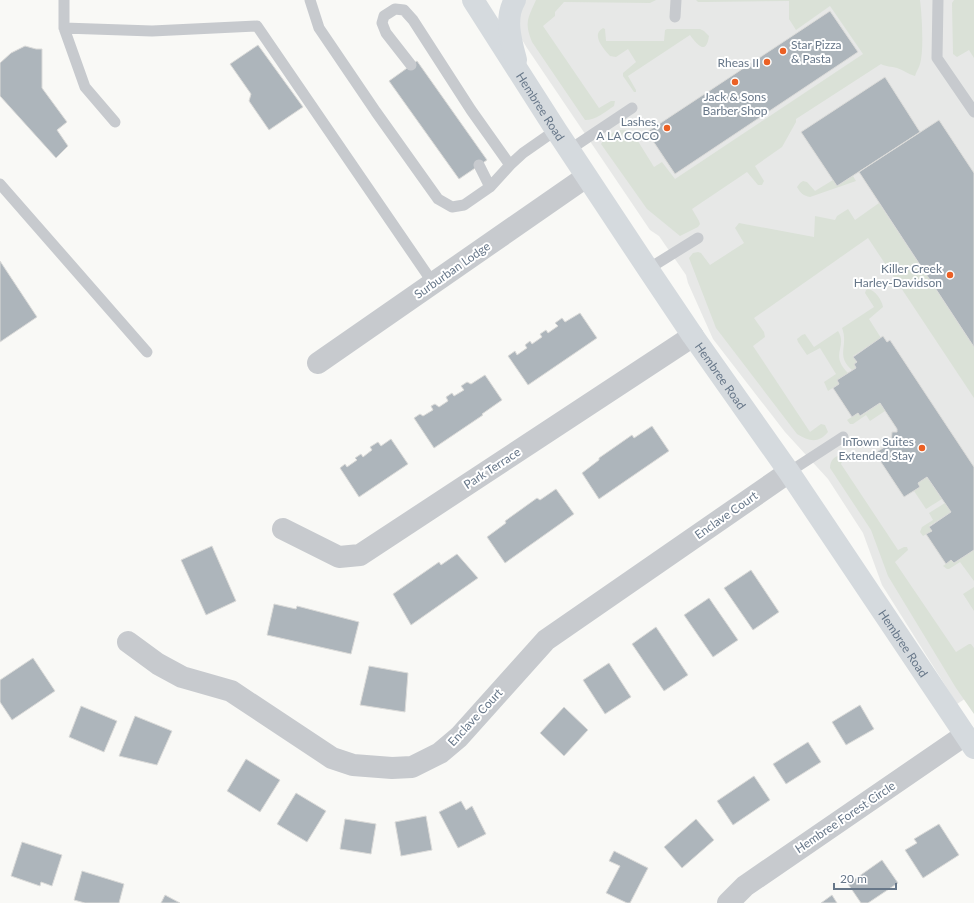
<svg xmlns="http://www.w3.org/2000/svg" width="974" height="903" viewBox="0 0 974 903" font-family="Lato,sans-serif">
<style>
.built{fill:#e7e8e7}
.green{fill:#dae1d7}
.building{fill:#adb5bb;stroke:#dbdbd9}
.lines{fill:none;stroke-linecap:round;stroke-linejoin:round}
.lane{stroke:#c7cace;stroke-width:11}
.street{stroke:#c7cace;stroke-width:22}
.secondary{stroke:#d5dade;stroke-width:22}
.poi-dot{fill:#eb6024;stroke:#fff;stroke-width:1.5}
.labels{text-anchor:middle;dominant-baseline:central;stroke-width:4;stroke-linejoin:round;paint-order:stroke}
.poi-label{font-size:12px;fill:#677789;stroke:#fff;text-anchor:end}
.street-label{font-size:12px;fill:#677789;stroke:#fff}
</style>
<rect width="100%" height="100%" fill="#f9f9f6"/>
<!-- built -->
<path class="built" d="M525,0H974V693L957,704L882,585L863,533L828,479L785,432L713,339L688,283L686,275L659,236L650,230L527,48L521,38L518,22Z"/>
<!-- green -->
<path class="green" d="M536,0H656L650,3L564,2L555,12V16L543,26L599,108L611,101H615L614,106C605,112 596,120 585,120L532,42C524,23 528,18 536,0Z
M696,0H920C922,16 924,50 920,64C919,68 916,72 915,76C908,74 903,70 897,68C891,66 886,67 881,64L796,119V122L782,147L755,166L764,181L762,185H758L747,172L692,209L699,221L700,224L698,227L680,236L647,209L601,144C605,137 617,128 626,130C630,130 634,135 636,138L654,167L662,162L675,179L863,54L830,6L796,30L789,19V1L705,2H698Z
M954,0H974V58L969,50L957,57L953,54L952,3Z
M603,28L605,29L606,41H664L665,30L667,29H700L704,31L709,36C706,57 696,43 690,35L628,76L636,90V92H634L623,76V73L636,62L628,49L616,57L610,56C605,50 590,35 603,28Z
M853,176L856,181L810,197C804,196 800,193 797,187L800,183L803,181L807,182L815,191L833,180L837,186Z
M879,203L974,347V398L868,238L754,318L764,332L765,337L753,346L810,432L821,424L825,425L828,432C818,444 809,441 797,434L716,328L689,258L693,253L698,252L701,253L710,265L744,243L735,228L739,223L814,237L815,216L835,220L837,216L848,209L855,220Z
M868,289C875,290 882,300 883,307L869,319L881,338L853,356L857,362L854,364L856,368L852,370C835,355 849,346 842,328L874,307L865,293L866,290Z
M838,331C848,347 829,354 848,373L837,380L839,384L828,391L824,382L836,374L820,348L807,355L798,342L797,339L802,335L805,334L814,347Z
M880,403L885,411L870,421L866,415L853,424H850L847,420L858,413L861,416Z
M841,455L844,457L841,464L898,550L904,547H907L908,550L895,562L956,652L969,644H971L974,648V714L956,688L888,576L871,530L830,468C830,461 834,456 841,455Z
M927,477L942,499L926,509L914,491L920,487L918,483Z
M945,503L951,512L929,526L932,531L923,536L920,532L922,527L933,520L929,513Z
M974,550V581L960,562L949,569H947L943,566L951,560L954,563Z
M974,587V611L963,594Z"/>
<!-- building -->
<path class="building" d="M830,11L858,52L675,174L647,132Z
M258,45L303,107L269,130L249,101L251,94L230,64Z
M25,46L36,49H42V88L67,122L57,130L68,146L56,158L0,96V63L11,53Z
M417,61L487,160L459,179L389,81Z
M885,77L920,132L837,186L801,132Z
M939,120L974,173V347L859,172Z
M0,261L37,317L0,342Z
M580,313L597,338L528,385L508,356L515,351L517,355L527,348L525,345L530,341L532,344L542,337L540,334L546,330L548,333L558,326L555,323L562,318L565,322Z
M883,336L887,342L890,340L974,467V550L954,563L951,560L946,564L926,534L932,531L929,527L951,512L927,477L918,483L920,487L904,497L875,453L891,443L892,432H897V429L880,403L860,416L858,413L852,417L833,388L839,384L837,380L856,368L854,364L857,362L853,357Z
M485,375L502,400L482,414L483,415L434,448L414,418L420,414L423,416L433,410L431,406L435,404L439,407L448,401L446,397L452,393L454,396L464,390L461,386L467,382L471,384Z
M652,426L669,451L599,499L582,473L599,460V458L632,435L634,438Z
M391,439L408,464L359,497L340,468L345,464L347,467L357,460L355,458L361,454L363,457L372,450L370,447L378,442L381,446Z
M556,489L574,514L505,563L487,537L506,523L505,521L537,498L540,500Z
M212,546L236,601L206,615L181,560Z
M457,554L478,578L411,625L393,594L439,562L441,565Z
M751,570L779,612L753,630L724,588Z
M709,598L738,640L713,657L684,615Z
M274,604L296,609L297,606L359,622L351,654L267,635Z
M656,627L688,675L664,691L632,644Z
M33,658L55,691L12,720L0,702V680Z
M609,663L631,697L605,714L583,680Z
M369,666L408,673L405,712L360,705Z
M860,705L874,729L846,745L832,722Z
M81,706L117,721L104,752L69,737Z
M564,707L588,730L564,756L540,733Z
M135,716L172,731L157,765L119,756Z
M808,742L821,762L786,784L773,764Z
M246,759L280,780L260,812L227,791Z
M754,776L770,800L733,825L717,801Z
M296,793L326,811L307,842L277,824Z
M461,801L466,810L472,806L486,834L458,848L439,812Z
M426,816L432,850L401,856L395,822Z
M345,819L376,824L371,854L340,849Z
M696,819L714,840L682,868L664,847Z
M939,824L959,855L923,878L905,850L917,843L914,839Z
M22,842L62,855L52,886L41,882L40,886L11,876Z
M614,851L648,868L630,903H627L606,893L620,866L609,861Z
M882,860L898,883L868,903H861L848,884Z
M82,871L124,884L119,903H85L74,900Z
M165,895L180,903H161Z
M832,895L837,903H821Z"/>
<g class="lines">
<!-- lane -->
<path class="lane" d="M64,0V28L152,31L257,26L433,283
M310,0L319,28L376,112L438,199L452,207L464,205L490,187L510,165L523,153L556,130
M938,0L937,58L974,112
M675,17L676,0
M64,28L85,87L115,122
M411,65L386,33L382,23L384,16L395,9L404,10L413,20L471,110L510,165
M569,150L632,108
M479,165L490,187
M0,184L147,352
M648,269L698,238
M789,472L843,437"/>
<!-- street -->
<path class="street" d="M318,363L586,177
M283,529L339,557L360,555L693,336
M128,642L158,664L182,677L231,691L332,758L353,765L392,768L412,767L440,753L459,737L546,640L789,472
M728,903L745,886L965,735"/>
<!-- secondary -->
<g class="secondary">
<path id="s1" d="M473,0L556,130L648,269L693,336L789,472L974,748"/>
<path d="M515,0C504,18 511,41 516,60"/>
</g>
</g>
<!-- markers -->
<g class="poi-dot">
<circle cx="783" cy="51" r="4"/>
<circle cx="767" cy="62" r="4"/>
<circle cx="735" cy="82" r="4"/>
<circle cx="667" cy="128" r="4"/>
<circle cx="950" cy="275" r="4"/>
<circle cx="922" cy="448" r="4"/>
</g>
<g class="labels">
<!-- poi labels -->
<g class="poi-label">
<text x="791" y="44" text-anchor="start">Star Pizza<tspan x="791" dy="14">&amp; Pasta</tspan></text>
<text x="759" y="62">Rheas II</text>
<text x="735" y="96" text-anchor="middle">Jack &amp; Sons<tspan x="735" dy="14">Barber Shop</tspan></text>
<text x="659" y="121">Lashes,<tspan x="659" dy="14">A LA COCO</tspan></text>
<text x="942" y="268">Killer Creek<tspan x="942" dy="14">Harley-Davidson</tspan></text>
<text x="914" y="441">InTown Suites<tspan x="914" dy="14">Extended Stay</tspan></text>
</g>
<!-- street labels -->
<g class="street-label">
<text stroke="none"><textPath href="#s1" startOffset="126">Hembree Road</textPath></text>
<text transform="translate(452 270) rotate(-35)">Surburban Lodge</text>
<text stroke="none"><textPath href="#s1" startOffset="450">Hembree Road</textPath></text>
<text transform="translate(492 468) rotate(-33)">Park Terrace</text>
<text transform="translate(726 515) rotate(-35)">Enclave Court</text>
<text stroke="none"><textPath href="#s1" startOffset="774">Hembree Road</textPath></text>
<text transform="translate(475 717) rotate(-47)">Enclave Court</text>
<text transform="translate(845 817) rotate(-34)">Hembree Forest Circle</text>
</g>
</g>
<!-- scale -->
<path d="M834 883v6h62v-6" fill="none" stroke="#677789" stroke-width="2"/>
<text x="840" y="883" font-size="12" fill="#677789" stroke="#ffffff" stroke-width="3" paint-order="stroke">20 m</text>
</svg>
